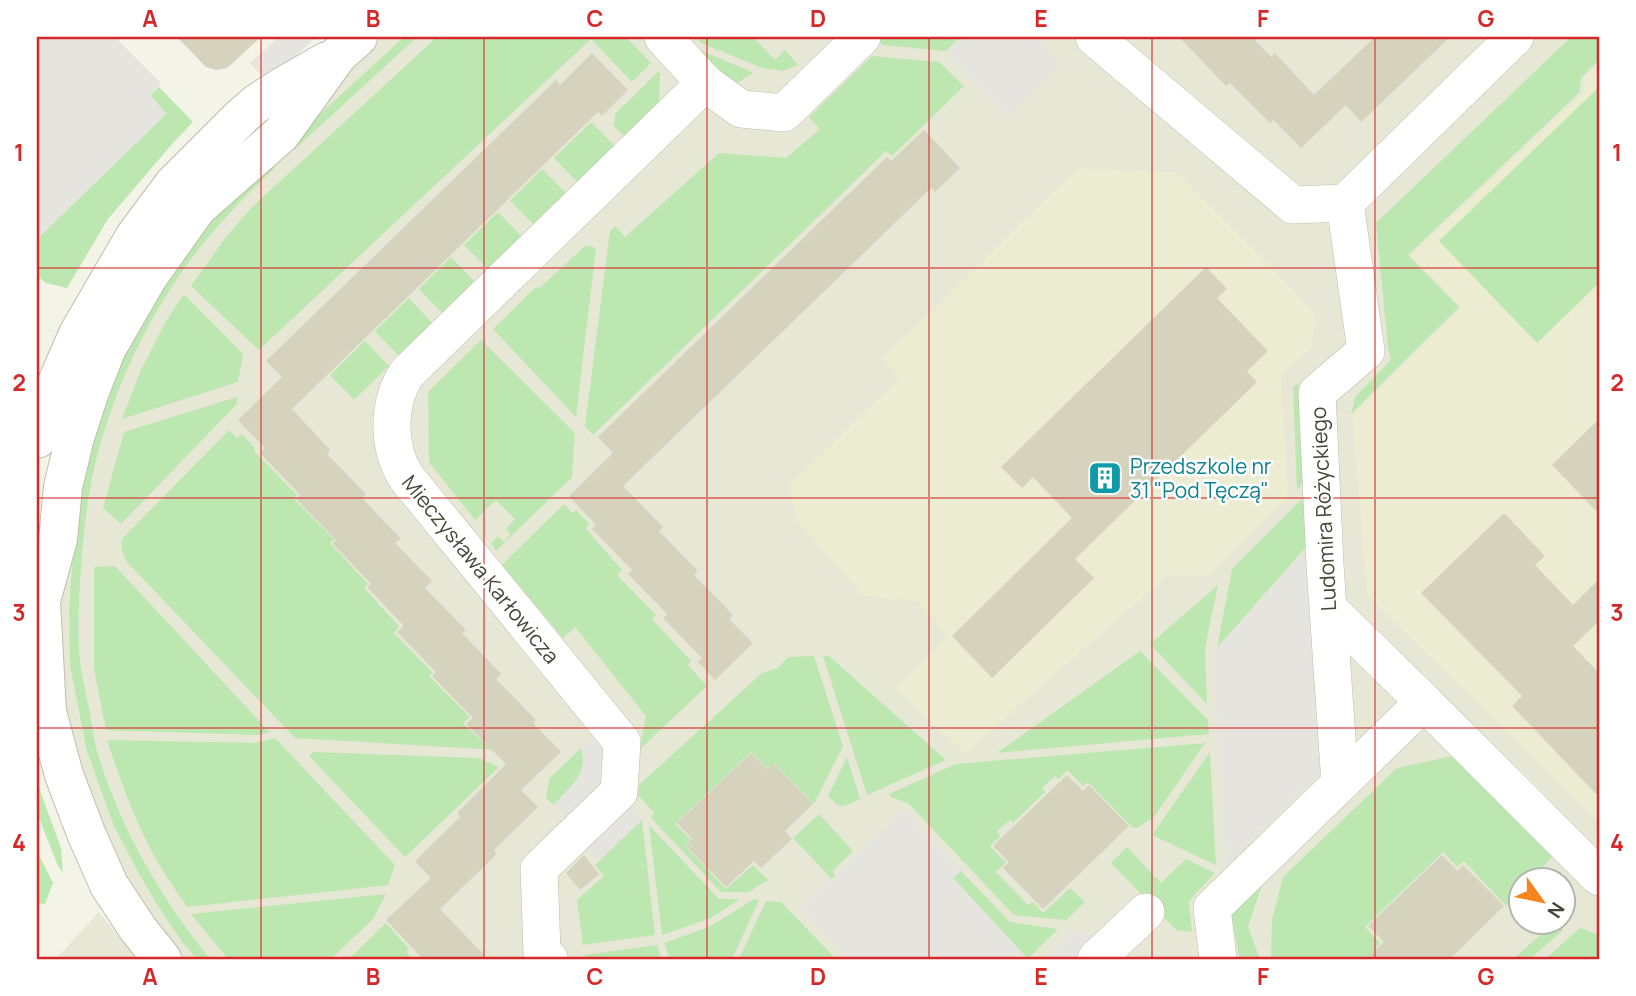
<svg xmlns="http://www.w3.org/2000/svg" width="1636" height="996" viewBox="0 0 1636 996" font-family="Manrope,sans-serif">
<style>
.residential{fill:#e7e7d6;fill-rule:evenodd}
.education{fill:#ebecd2}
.green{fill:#bde7b1}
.parking{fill:#e5e4df}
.building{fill:#d5d3bd}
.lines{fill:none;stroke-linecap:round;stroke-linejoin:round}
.minor-casing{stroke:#bfbeaa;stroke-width:38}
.tertiary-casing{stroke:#bfbeaa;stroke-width:40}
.minor{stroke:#fff;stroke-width:37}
.tertiary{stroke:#fff;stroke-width:38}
.grid{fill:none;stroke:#d62828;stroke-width:2;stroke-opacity:0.55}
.labels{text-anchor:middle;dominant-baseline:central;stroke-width:5;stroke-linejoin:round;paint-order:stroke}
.culture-label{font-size:21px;fill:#0d838f;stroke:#fff;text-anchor:start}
.street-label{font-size:21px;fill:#464536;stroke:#fff}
.neatline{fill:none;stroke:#d62828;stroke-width:2.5}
.grid-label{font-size:23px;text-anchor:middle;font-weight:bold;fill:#d62828}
</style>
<rect width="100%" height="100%" fill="#f3f3e7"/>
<!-- residential -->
<path class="residential" d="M382,37H1599V959H180L134,895L96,810L62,705L59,618L67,529L156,281L352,64ZM1520,880H1562V922H1520Z
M99,912L137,959H56Z"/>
<!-- education -->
<path class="education" d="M1599,64V822L1367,595L1352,416L1461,307L1411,255L1584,92V78Z
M1077,169L1177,172L1316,314L1312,347L1281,375L1288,498L1208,575H1168L965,753L895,689L948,637L917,601L864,596L798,522L789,485L900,378L882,359Z"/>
<!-- green -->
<path class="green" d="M404,37H417L295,149L286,151L283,148Z
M437,37H626L651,63L632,82L591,39L259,350L191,286L223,241L252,207Z
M696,37H753L775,60L785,50L798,65L782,71L762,68L701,43Z
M876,37H960L946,51L883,45L875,38Z
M1571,37H1597L1599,39V60L1581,78L1580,92L1408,255L1459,307L1351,414L1355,397L1391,360L1388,349L1376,223Z
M700,50L754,73L734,85Z
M872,56L939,62L964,86L892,156L886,151L593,435L585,426L610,231L615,226L625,237L719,153L786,158L820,129L809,117Z
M658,72L660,73L659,101L655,112L626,138L614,126L615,114Z
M159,87L193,122L173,143L108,219L67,288L46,283L37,276V239L166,114L150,95Z
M1599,87V283L1537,343L1439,241Z
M591,122L617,148L579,184L554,158Z
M269,160L275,168C243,198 212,230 186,266C148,319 119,380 101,442C89,482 84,525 81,567C79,599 77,631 80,662C82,678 86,694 89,709C92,723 93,737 97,751C120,828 160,897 210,959H197L183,943L158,906L138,872L114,826L87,751L70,665L69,607L75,529L82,479L113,380L136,330L166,279L219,208Z
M542,169L568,195L535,226L510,201Z
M498,212L523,238L489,270L464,245Z
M586,245L596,248L576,417L493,329L535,288L541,287Z
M451,257L476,283L443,314L419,289Z
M184,294L243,354L238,382L122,419L141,370L166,321Z
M409,298L433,324L399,356L375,331Z
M481,340L575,433L572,477L496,551L491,543L498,536L504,542L511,534L506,529L515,519L496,500L475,520L429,462L428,392Z
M365,341L389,366L354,400L330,375Z
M1297,384L1301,391L1304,482L1297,490L1293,387Z
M237,397V404L121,524L103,508L124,432Z
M229,430L237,438L242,434L255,448L254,451L297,495L294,499L334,539L330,543L368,584L364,588L399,626L394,633L433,673L429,676L470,717L463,723L484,743L488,741L497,750L295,738L127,562C123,554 120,548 122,539Z
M1306,495V547L1217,648L1232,569Z
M564,504L572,513L576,510L589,524L586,529L622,570L617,575L656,615L652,619L691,661L688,665L707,686L640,749L646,716L575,627L563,638L502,565Z
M115,566L263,725L270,732L257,735L106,730L94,668V567Z
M1218,585L1205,648L1207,704L1150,644Z
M1140,651L1208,720L1209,734L997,753Z
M814,656L843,746L814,804L774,763L767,768L751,752L675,824L691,840L685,846L726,889L753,865L768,880L749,892H721L651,818L654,813L638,795L639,785L762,673L778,668L788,657Z
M823,656H829L946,760L867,795Z
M275,738L395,865L388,885L187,907C178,893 168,880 160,866C137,827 121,783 107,740L255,743Z
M1205,743L1154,817L1137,828H1133L1088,782L1083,786L1067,770L1059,779L1055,776L1042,788L1045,792L1013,823L1010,820L997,831L1000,836L990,846L1006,863L996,872L1028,905L1033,902L1043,913L1070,888L1085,902L1066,920L1014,915L908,803L891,797L889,794L956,764Z
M581,748C589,775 570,786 554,805L546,798L549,779Z
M314,752L479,758L499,767L405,857L309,756Z
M1210,752L1216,865L1152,835Z
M1453,756L1558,851L1530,880H1520V890L1506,906L1464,861L1457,867L1443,852L1365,927L1380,943L1374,949L1384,959H1271L1272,920L1283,877L1397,768Z
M847,757L860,799C842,807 843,811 828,796Z
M37,782L61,848L63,873L58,866L37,813Z
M819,814L853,851L833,870L835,877L832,879L793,838Z
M642,820L655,935L583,945L577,900L604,876L595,865Z
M649,825L719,899H740L711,918L662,935Z
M1127,847L1161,883L1186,859L1215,873L1189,901L1192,932L1176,930L1111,863Z
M37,851L53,883L45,904L37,903Z
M961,871L1010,922L1058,929L1028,959L952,877Z
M1262,885L1248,927L1260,959H1240L1231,916Z
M386,894L373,919L331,959H228L191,914Z
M754,899L759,900L732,959H670L664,943L709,927Z
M766,901L781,902L836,959H739Z
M1565,913L1562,931L1530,959H1513L1554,923L1562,922L1563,915Z
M386,923L409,949L406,952L413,959H349Z
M1580,928L1599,935V959H1545Z
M657,945L662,959H588L584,955Z"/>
<!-- parking -->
<path class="parking" d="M37,37H112L118,40L161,83L150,95L166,114L37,239Z
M279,37H316L268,82L250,63Z
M963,37H1036L1062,64L1009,116L947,52Z
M1307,549L1320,773L1226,866L1213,654Z
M597,732L605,742L601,785L571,824L554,805L582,774L584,764L581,748Z
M626,801L642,820L597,862L584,840Z
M903,810L961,871L953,878L1028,959H848L800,908L832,879Z
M1075,930L1100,939L1079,959H1045Z"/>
<!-- building -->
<path class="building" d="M177,37H261L227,68L216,70L206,67Z
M1179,37H1252L1271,57L1275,53L1314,95L1375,37H1450L1361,122L1346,105L1301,148L1274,120L1270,123L1230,83L1226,86Z
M592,53L628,90L602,116L598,112L292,409L330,450L327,454L366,494L362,498L401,539L395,543L432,581L425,588L466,630L462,633L501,674L496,679L536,720L533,723L561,752L521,790L538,807L494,850L497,854L440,909L488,959H423L386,920L431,878L415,861L460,817L457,813L506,764L466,724L473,718L432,676L436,672L397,632L404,626L367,587L371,584L332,543L336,540L296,499L300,495L260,453L265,448L238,420L282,377L266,361L556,80L560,85Z
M924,130L960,168L935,192L931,188L623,486L663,527L659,531L698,571L694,575L733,615L729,619L753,643L715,680L698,662L702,658L663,618L667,614L628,574L632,570L592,529L596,525L569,496L613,453L598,437L887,157L891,161Z
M1206,267L1227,289L1217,298L1268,351L1247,371L1257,382L1075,559L1094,578L992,678L952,636L1072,518L1033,477L1022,488L1001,467Z
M1599,419V514L1552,465Z
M1504,513L1545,556L1535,565L1573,605L1599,579V621L1573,646L1599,673V797L1512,706L1522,696L1421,593Z
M751,753L767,769L773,763L813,804L785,831L792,839L761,868L754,861L726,887L686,846L692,839L677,823Z
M1067,775L1083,791L1089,785L1129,826L1043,909L1003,868L1009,862L993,846Z
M584,855L599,874L580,890L566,873Z
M1442,855L1458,871L1463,865L1504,906L1450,959H1365L1384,942L1368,926Z"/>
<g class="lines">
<!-- minor casing -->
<g class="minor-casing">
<path id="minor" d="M663,37L705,83L741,109L784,113L862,37
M1094,37L1293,205L1345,203
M1345,203L1515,37
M1328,608L1424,702
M1340,783L1325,565L1317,393L1366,351L1345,203
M549,959L542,951L539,869L619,792L622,742L406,477C387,446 387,404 407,373L705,83
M1096,959L1146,912
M1218,959L1212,908L1424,702L1599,877"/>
</g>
<!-- tertiary casing -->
<g class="tertiary-casing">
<path id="tertiary" d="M37,439L51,396L78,334L135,236L173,185L242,116L257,103L285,85L327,61
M37,590L41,601L47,712L64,775L86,833L109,885L138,929L162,959
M41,601L58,539L63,487L75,437L90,391L107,348L148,277L197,208L281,134L338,55L358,37"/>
</g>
<!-- minor -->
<use href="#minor" class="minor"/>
<!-- tertiary -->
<use href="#tertiary" class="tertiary"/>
</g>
<!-- grid -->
<path class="grid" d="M261,37V959M484,37V959M707,37V959M929,37V959M1152,37V959M1375,37V959M37,268H1599M37,498H1599M37,728H1599"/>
<!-- icons -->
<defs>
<g id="building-square" transform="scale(1.75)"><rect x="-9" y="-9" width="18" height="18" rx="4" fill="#0f9aa8" stroke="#fff"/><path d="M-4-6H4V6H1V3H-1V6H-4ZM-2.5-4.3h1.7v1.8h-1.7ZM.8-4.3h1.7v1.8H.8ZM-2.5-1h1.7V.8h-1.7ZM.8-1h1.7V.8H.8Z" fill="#fff"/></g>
</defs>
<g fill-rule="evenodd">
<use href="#building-square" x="1105" y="478"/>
</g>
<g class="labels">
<!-- culture labels -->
<g class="culture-label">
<text x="1130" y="466">Przedszkole nr<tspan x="1130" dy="24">31 "Pod Tęczą"</tspan></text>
</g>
<!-- street labels -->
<g class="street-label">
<text transform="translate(1323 509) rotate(-93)">Ludomira Różyckiego</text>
<text transform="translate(481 569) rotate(51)">Mieczysława Karłowicza</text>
</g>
</g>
<!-- border -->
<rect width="1636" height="996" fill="none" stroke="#ffffff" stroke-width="77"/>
<!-- north arrow -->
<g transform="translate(1542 901) rotate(123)"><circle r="33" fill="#ffffff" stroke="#b5b5af" stroke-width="2"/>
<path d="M0-5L12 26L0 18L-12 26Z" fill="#f5841c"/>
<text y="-10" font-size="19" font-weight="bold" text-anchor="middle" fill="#464536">N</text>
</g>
<rect x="38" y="38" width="1560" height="920" class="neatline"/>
<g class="grid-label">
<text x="150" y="27">A</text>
<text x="373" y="27">B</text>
<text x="595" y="27">C</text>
<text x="818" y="27">D</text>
<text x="1041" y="27">E</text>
<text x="1263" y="27">F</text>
<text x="1486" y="27">G</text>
<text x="19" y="161">1</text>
<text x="1617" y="161">1</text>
<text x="19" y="391">2</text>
<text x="1617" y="391">2</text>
<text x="19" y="621">3</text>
<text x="1617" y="621">3</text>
<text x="19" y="851">4</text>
<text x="1617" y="851">4</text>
<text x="150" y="985">A</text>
<text x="373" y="985">B</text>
<text x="595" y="985">C</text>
<text x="818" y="985">D</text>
<text x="1041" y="985">E</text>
<text x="1263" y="985">F</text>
<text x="1486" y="985">G</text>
</g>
</svg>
